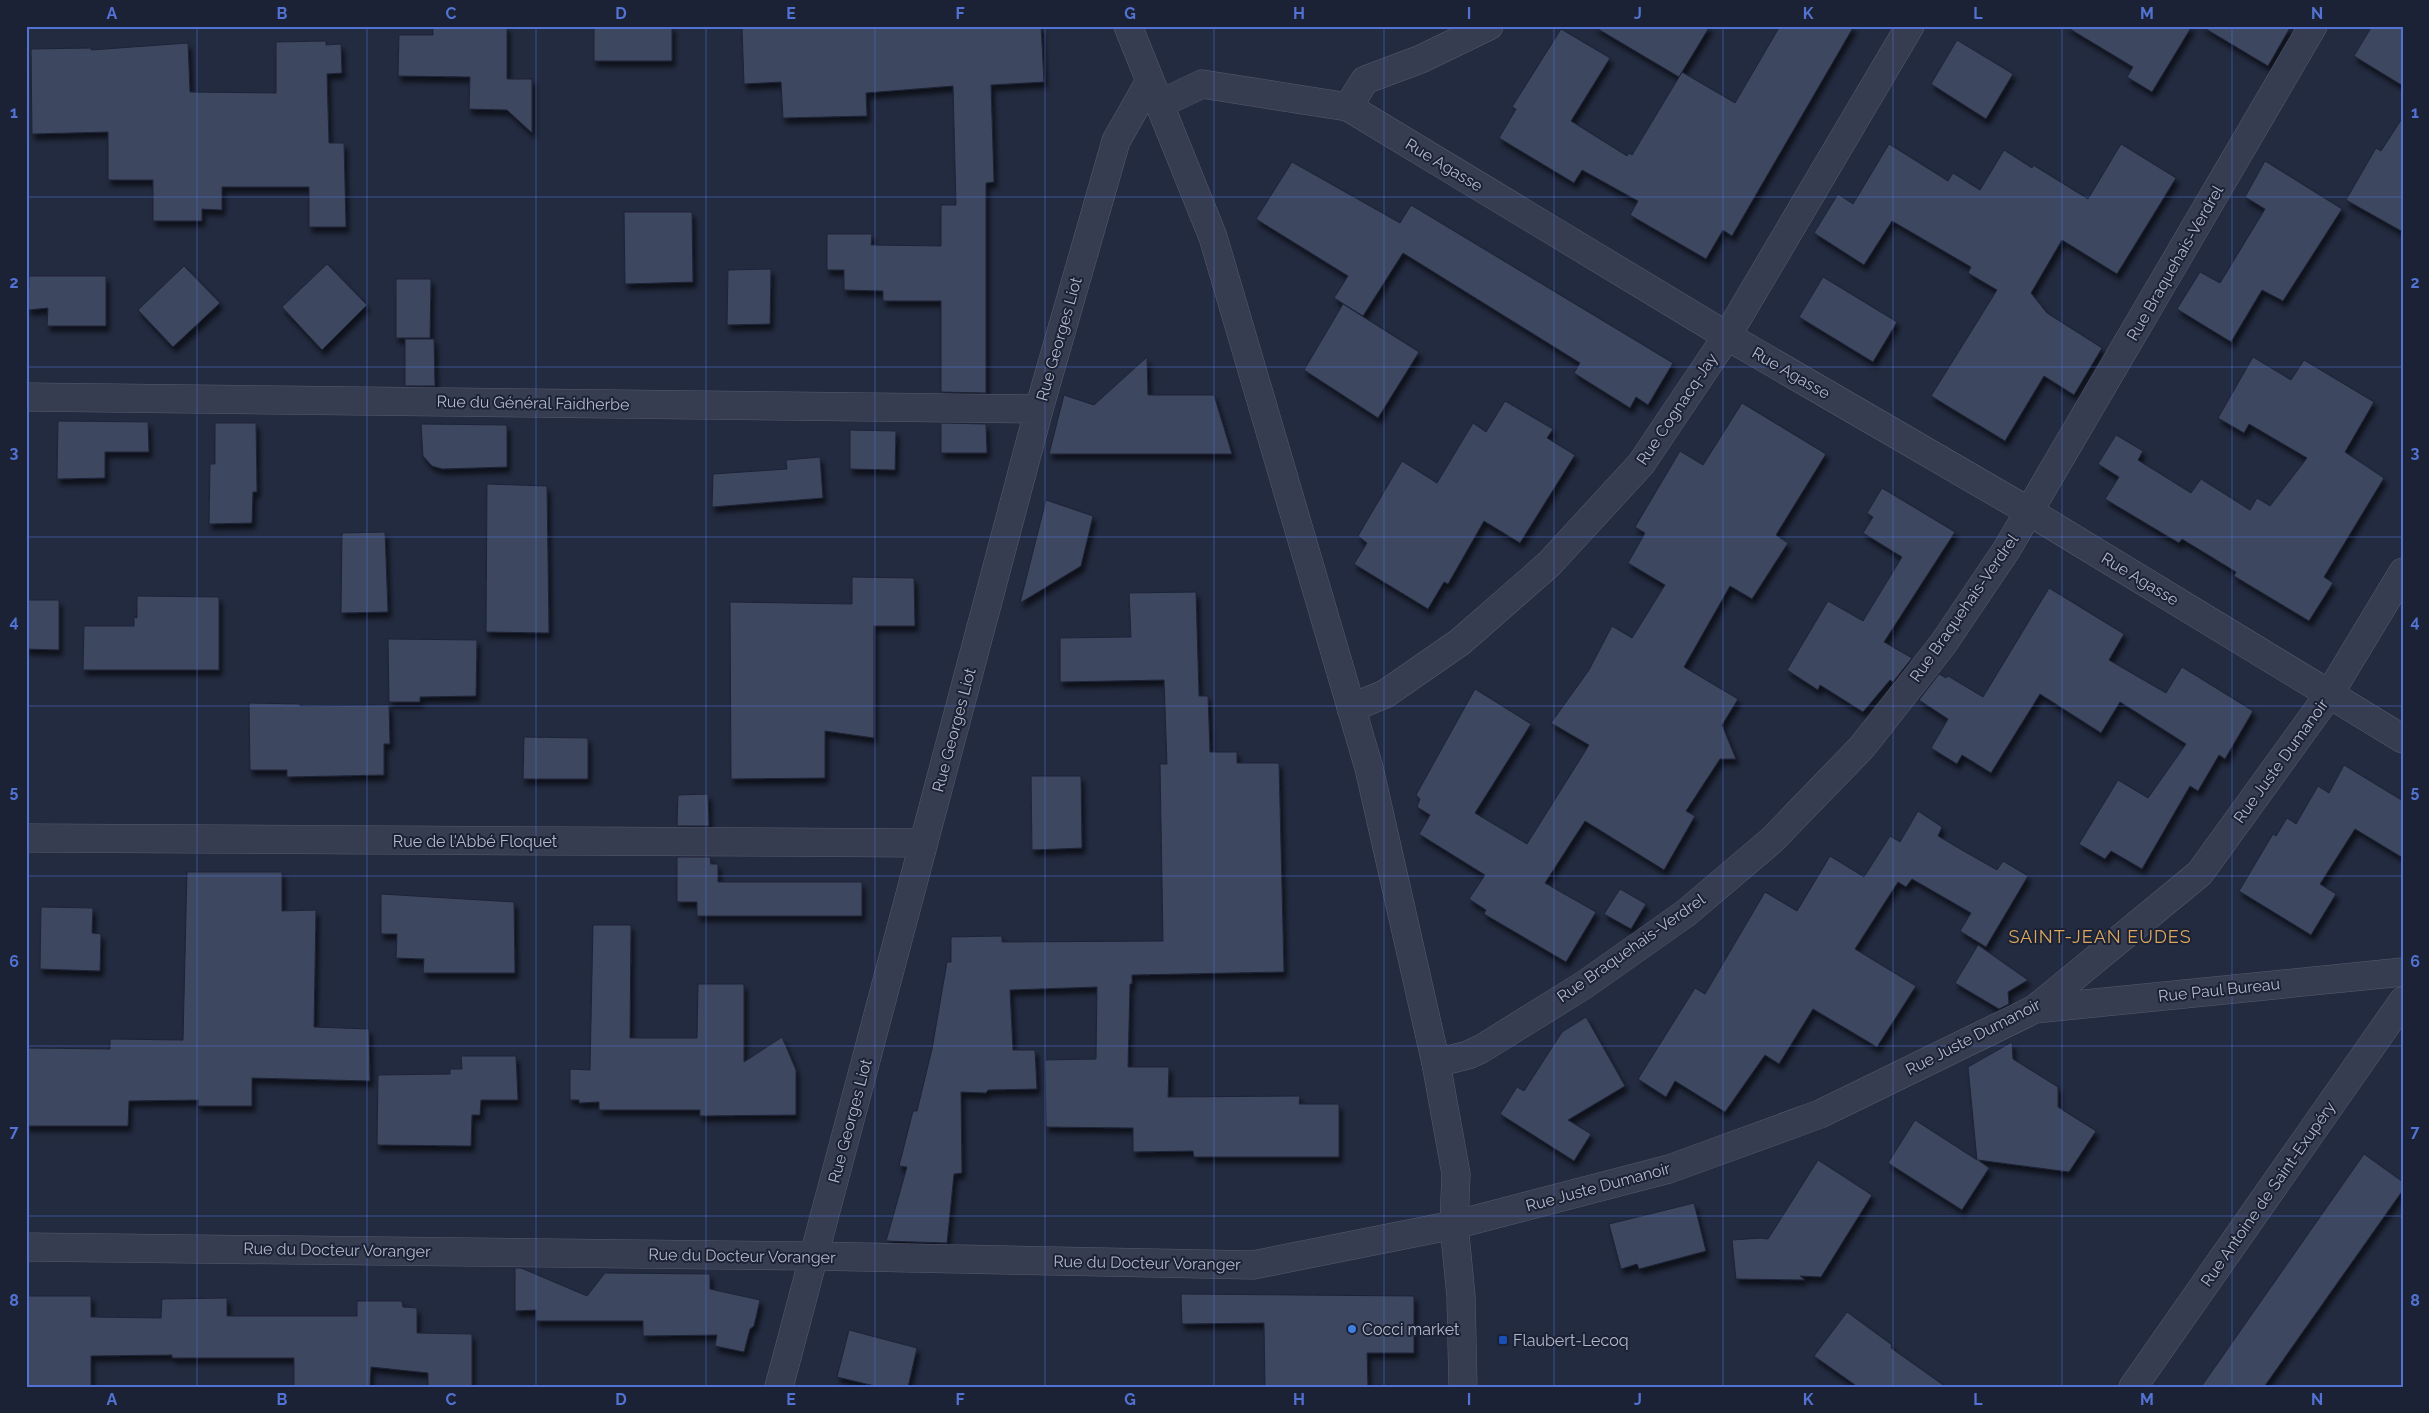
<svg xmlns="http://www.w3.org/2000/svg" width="2429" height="1413" viewBox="0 0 2429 1413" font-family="Raleway,sans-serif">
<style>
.building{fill:#3e4761;stroke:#1e2437;filter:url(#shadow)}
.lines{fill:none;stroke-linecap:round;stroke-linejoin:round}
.minor-casing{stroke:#555b6e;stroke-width:29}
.tertiary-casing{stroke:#555b6e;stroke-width:29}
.minor{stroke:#373d50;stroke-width:28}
.tertiary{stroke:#373d50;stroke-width:28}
.grid{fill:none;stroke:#5273d3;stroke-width:1;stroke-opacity:0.55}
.shop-dot{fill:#3f7fe0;stroke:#1c2235;stroke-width:2}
.transit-dot{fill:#1a4fb4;stroke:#1c2235;stroke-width:2}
.labels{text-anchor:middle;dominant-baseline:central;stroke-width:4;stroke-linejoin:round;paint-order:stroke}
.street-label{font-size:16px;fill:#b3b9cb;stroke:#1c2235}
.poi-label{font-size:16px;fill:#b3b9cb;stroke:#1c2235;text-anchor:start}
.neighbourhood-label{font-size:18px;letter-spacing:1px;fill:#dca85d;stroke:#1c2235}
.neatline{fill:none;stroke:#5273d3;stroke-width:2}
.grid-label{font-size:16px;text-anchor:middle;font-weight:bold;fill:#5273d3}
</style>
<defs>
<filter id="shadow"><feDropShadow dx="3" dy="5.5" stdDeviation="2.5" flood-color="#0009"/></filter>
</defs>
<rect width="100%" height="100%" fill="#232b40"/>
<!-- building -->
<path class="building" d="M433,26H507V79H532V133L507,110L469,109L470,77L398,76L399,35H433Z
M594,26H672V61H594Z
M742,26H1041L1044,82L991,85L994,182L986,183V393L941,392V301H883V291L844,290V270H827V234H872L871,245L941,246V205H956L953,86L866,93L867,116L783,118L781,82L744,84Z
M1593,26H1710L1679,77Z
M1780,26H1854L1732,236L1723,230L1706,259L1630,215L1638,201L1582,170L1574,183L1499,138L1516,109L1512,107L1561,29L1610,58L1571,121L1627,156L1629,153L1632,155L1682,72L1735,103Z
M2065,26H2192L2152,92L2127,77L2133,67Z
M2201,26H2291L2268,66Z
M2372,26H2403V86L2354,56Z
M1957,40L2013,74L1986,119L1931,84Z
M326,41V45L341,44L342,73L327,74L329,143H344L346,227H309V187H222V210L202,209V221H153V180H108V132L32,134L31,49L91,48V50L188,43L190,92L276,93V42Z
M2403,117V232L2346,200L2376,148L2381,151Z
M1889,144L1948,181L1953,173L1980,190L2004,150L2032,168L2033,165L2088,199L2121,144L2176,178L2117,274L2062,240L2031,293L2047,313L2102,348L2074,395L2044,376L2005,441L1931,396L1997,290L1968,273L1971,267L1892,221L1864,265L1814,233L1838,194L1853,204Z
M2265,161L2342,209L2283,301L2262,290L2231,342L2177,309L2200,272L2220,283L2265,209L2245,197Z
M1292,162L1400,223L1411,205L1673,363L1648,405L1636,397L1630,408L1574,373L1580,363L1403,253L1363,316L1334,298L1348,276L1256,219Z
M624,212H692L693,282L625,284Z
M327,264L367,305L322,350L282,307Z
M184,266L220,303L173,347L138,310Z
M771,269L770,324L727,325L728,270Z
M29,276H106V326H47L48,308L28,310Z
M1823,277L1897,322L1873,362L1799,317Z
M396,279H431L430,338H396Z
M1343,304L1419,352L1378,418L1304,370Z
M405,339H434L435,386H405Z
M1147,357L1148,395H1214L1232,454H1049L1064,395L1094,405Z
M2253,357L2291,380L2304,360L2374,402L2345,452L2384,478L2324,577L2333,583L2309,621L2234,576L2236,572L2182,539L2179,543L2105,499L2119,477L2098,464L2116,435L2143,451L2138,460L2191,493L2201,479L2250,510L2257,498L2270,506L2307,458L2249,424L2244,433L2218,418Z
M1505,401L1553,429L1547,438L1575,455L1520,543L1484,521L1448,584L1444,582L1428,609L1354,564L1367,543L1358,536L1402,461L1437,483L1473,423L1486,432Z
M1742,403L1826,454L1776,535L1788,543L1752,599L1730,586L1684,667L1738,699L1722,725L1736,759H1720L1686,811L1695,816L1664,870L1585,821L1545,883L1596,912L1566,962L1484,914L1486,910L1469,899L1485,875L1419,834L1430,815L1417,807L1420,799L1416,795L1475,689L1531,724L1475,813L1527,844L1589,745L1551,723L1589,670L1612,626L1632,638L1665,585L1628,563L1645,533L1635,527L1680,451L1703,465Z
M58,421L148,422L149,452H105V478L57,479Z
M215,423H256L257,492H253L252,523L209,524L210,464H215Z
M941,423L986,424L987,453H941Z
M421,424L507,425V467L442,469L432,466L423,456Z
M850,430L896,431L895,470L850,469Z
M820,457L823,498L712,507L713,474L787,469L786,460Z
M487,484L547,486L549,633L486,632Z
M1882,488L1955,532L1884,642L1912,658L1893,682L1890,680L1863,712L1820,685L1818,690L1787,670L1828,601L1863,621L1902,557L1863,533L1873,517L1867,513Z
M1046,500L1093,516L1081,566L1020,603Z
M385,532L388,612L341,613L342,533Z
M852,577L914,578L915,626H874V738L825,731V778L731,779L730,602L852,604Z
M2049,588L2124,634L2109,660L2166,693L2182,667L2253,711L2225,759L2219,755L2198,791L2190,786L2142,869L2111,851L2105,859L2079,844L2118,780L2148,798L2186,744L2120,702L2101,733L2040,694L1991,773L1962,755L1957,764L1931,748L1948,719L1919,700L1939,674L1946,678L1948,676L1983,697Z
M1196,592L1199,696H1208L1210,752H1237V763H1279L1284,972L1132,975V984H1130L1128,1067H1169L1168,1097L1300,1096L1299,1104H1339V1157H1194L1193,1151L1133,1152V1128L1046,1127L1045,1060L1096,1059L1097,987L1010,990L1013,1050H1035L1037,1089L988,1090L986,1093L961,1092L962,1173L954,1174L947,1243L886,1241L907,1167L899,1166L913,1111H917L932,1049L947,962H951V937L1002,936V942L1163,941L1160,764H1167L1164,680L1060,682V638L1131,637L1129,593Z
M137,596L219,597V670H83L84,626H134V617L137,618Z
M26,600H59V650L26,649Z
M388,639L477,640L476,696L420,697V702H389Z
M249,703L300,704V706L389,705L390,744H384V775L287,777V770H250Z
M524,737L588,738V779H523Z
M2344,765L2403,801V858L2355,829L2320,884L2336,894L2311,935L2239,891L2273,834L2276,836L2287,818L2296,824L2318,786L2329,793Z
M1031,776H1081L1082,848L1032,850Z
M708,794L709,826H677L678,795Z
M1918,811L1942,827L1938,836L1967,853L1997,870L2003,861L2028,876L1986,947L1960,931L1971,913L1912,879L1906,887L1898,882L1855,949L1916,986L1877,1047L1813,1009L1779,1064L1765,1055L1725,1112L1675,1081L1666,1097L1638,1079L1695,988L1705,994L1765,892L1797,911L1830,856L1864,877L1890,836L1900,842Z
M677,857H710L711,864H718V882H862V916H697V902H677Z
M187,872H282V911L316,910L314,1027L369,1029L370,1081L252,1078V1106H198V1100L129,1101L128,1126H26V1048L110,1049V1039L183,1040Z
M1620,889L1646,904L1631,929L1604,914Z
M381,894L514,902L515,973H423L424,959L396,958L397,934H381Z
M41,907L93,908L92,933L101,934L100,971L40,969Z
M593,925H631L630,1038H697L698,984H744V1062L782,1037L796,1070V1115L700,1116V1110H599V1102L579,1103V1100H570V1069L590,1070Z
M1978,945L2028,980L2008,992L2009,1004L1999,1009L1955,983Z
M1586,1017L1625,1086L1568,1120L1591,1134L1574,1161L1500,1114L1517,1087L1524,1091L1562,1032Z
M2012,1042L2013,1059L2058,1087V1107L2096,1131L2069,1172L1978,1160L1989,1168L1962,1210L1888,1163L1915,1120L1977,1160L1968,1067Z
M461,1056H516L518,1100H481L480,1115H472L471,1146L377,1145L378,1075L450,1074V1069H462Z
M2364,1154L2403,1182V1190L2264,1387H2201Z
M1818,1160L1872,1195L1821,1277L1800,1276L1805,1280L1736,1279L1732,1240L1761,1238L1768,1239Z
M1694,1203L1706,1251L1639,1269L1637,1264L1621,1269L1609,1224Z
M515,1268H521L587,1296L605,1273L710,1274V1289L760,1300L754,1326L750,1329L744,1352L715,1346L717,1335L643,1336V1321H536V1310L515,1311Z
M1181,1294L1414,1296V1353H1367L1368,1387H1265L1264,1323L1182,1324Z
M26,1296H91V1317L161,1318L162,1299L227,1298V1316H357V1301H402L403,1307L417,1308V1333L472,1334V1387H431L428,1385V1373L371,1367L370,1387H294V1358H172V1355L91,1356V1387H26Z
M1847,1312L1892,1345L1891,1348L1946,1387H1858L1814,1356Z
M849,1330L917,1348L908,1387H879L837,1377Z"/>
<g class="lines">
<!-- minor casing -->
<g class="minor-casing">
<path id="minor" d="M1160,104L1202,84L1348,107L1727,336L2030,512L2403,739
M1348,107L1365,80L1421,59L1489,26
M26,397L1039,409
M1351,708L1385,694L1460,642L1549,564L1641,464L1727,336L1910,26
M26,838L923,843
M2035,1009L2403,972
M1436,1063L1468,1055L1481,1049L1584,985L1686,913L1772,840L1862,747L1943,644L2007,549L2313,26
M26,1247L814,1256L1253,1265L1454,1225L1669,1169L1820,1114L2035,1009L2200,873L2330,693L2403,572
M779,1387L1039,409L1116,141L1150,81
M2133,1387L2403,1001"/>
</g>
<!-- tertiary casing -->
<g class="tertiary-casing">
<path id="tertiary" d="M1128,26L1213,237L1369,768L1436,1063L1456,1174L1454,1225L1461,1296L1463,1387"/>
</g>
<!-- minor -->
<use href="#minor" class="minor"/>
<!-- tertiary -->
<use href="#tertiary" class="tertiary"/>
</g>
<!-- grid -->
<path class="grid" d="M197,26V1387M367,26V1387M536,26V1387M706,26V1387M875,26V1387M1045,26V1387M1214,26V1387M1384,26V1387M1554,26V1387M1723,26V1387M1893,26V1387M2062,26V1387M2232,26V1387M26,197H2403M26,367H2403M26,537H2403M26,706H2403M26,876H2403M26,1046H2403M26,1216H2403"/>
<!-- markers -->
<circle class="shop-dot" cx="1352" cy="1329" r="5"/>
<rect class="transit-dot" x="1498" y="1335" width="10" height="10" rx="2.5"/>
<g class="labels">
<!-- street labels -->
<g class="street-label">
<text transform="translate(1444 165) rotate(31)">Rue Agasse</text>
<text transform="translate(2175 263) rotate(-60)">Rue Braquehais-Verdrel</text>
<text transform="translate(1059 339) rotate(-74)">Rue Georges Liot</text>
<text transform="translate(1791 373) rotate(30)">Rue Agasse</text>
<text transform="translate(533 403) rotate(1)">Rue du Général Faidherbe</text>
<text transform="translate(1677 409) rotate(-56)">Rue Cognacq-Jay</text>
<text transform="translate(2140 579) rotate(31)">Rue Agasse</text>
<text transform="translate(1964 608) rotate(-55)">Rue Braquehais-Verdrel</text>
<text transform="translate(954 730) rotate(-75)">Rue Georges Liot</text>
<text transform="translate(2281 761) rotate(-54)">Rue Juste Dumanoir</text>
<text x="475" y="841">Rue de l'Abbé Floquet</text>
<text transform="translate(1631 948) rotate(-35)">Rue Braquehais-Verdrel</text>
<text transform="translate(2219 990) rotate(-6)">Rue Paul Bureau</text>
<text transform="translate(1973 1037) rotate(-27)">Rue Juste Dumanoir</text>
<text transform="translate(850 1121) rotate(-75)">Rue Georges Liot</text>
<text transform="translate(1598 1187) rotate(-15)">Rue Juste Dumanoir</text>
<text transform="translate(2268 1194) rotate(-55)">Rue Antoine de Saint-Exupéry</text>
<text transform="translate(337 1250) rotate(1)">Rue du Docteur Voranger</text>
<text transform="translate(742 1256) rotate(1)">Rue du Docteur Voranger</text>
<text transform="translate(1147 1263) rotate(1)">Rue du Docteur Voranger</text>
</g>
<!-- poi labels -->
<g class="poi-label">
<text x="1362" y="1329">Cocci market</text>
<text x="1513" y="1340">Flaubert-Lecoq</text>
</g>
<!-- neighbourhood labels -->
<g class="neighbourhood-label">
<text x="2100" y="936">SAINT-JEAN EUDES</text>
</g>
</g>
<!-- border -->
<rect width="2429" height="1413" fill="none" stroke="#1c2235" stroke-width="55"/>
<rect x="28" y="28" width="2374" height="1358" class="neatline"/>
<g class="grid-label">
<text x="112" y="19">A</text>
<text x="282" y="19">B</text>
<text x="451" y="19">C</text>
<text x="621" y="19">D</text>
<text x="791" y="19">E</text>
<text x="960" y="19">F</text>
<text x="1130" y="19">G</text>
<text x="1299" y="19">H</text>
<text x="1469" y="19">I</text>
<text x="1638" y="19">J</text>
<text x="1808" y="19">K</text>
<text x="1978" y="19">L</text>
<text x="2147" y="19">M</text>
<text x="2317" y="19">N</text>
<text x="14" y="118">1</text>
<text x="2415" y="118">1</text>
<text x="14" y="288">2</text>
<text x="2415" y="288">2</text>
<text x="14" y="458">3</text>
<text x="2415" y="458">3</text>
<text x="14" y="627">4</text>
<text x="2415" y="627">4</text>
<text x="14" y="797">5</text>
<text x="2415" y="797">5</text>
<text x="14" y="967">6</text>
<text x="2415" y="967">6</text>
<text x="14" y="1137">7</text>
<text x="2415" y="1137">7</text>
<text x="14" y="1306">8</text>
<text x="2415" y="1306">8</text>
<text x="112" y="1405">A</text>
<text x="282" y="1405">B</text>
<text x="451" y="1405">C</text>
<text x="621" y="1405">D</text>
<text x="791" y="1405">E</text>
<text x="960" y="1405">F</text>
<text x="1130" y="1405">G</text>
<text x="1299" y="1405">H</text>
<text x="1469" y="1405">I</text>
<text x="1638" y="1405">J</text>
<text x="1808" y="1405">K</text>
<text x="1978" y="1405">L</text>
<text x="2147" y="1405">M</text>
<text x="2317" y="1405">N</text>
</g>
</svg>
